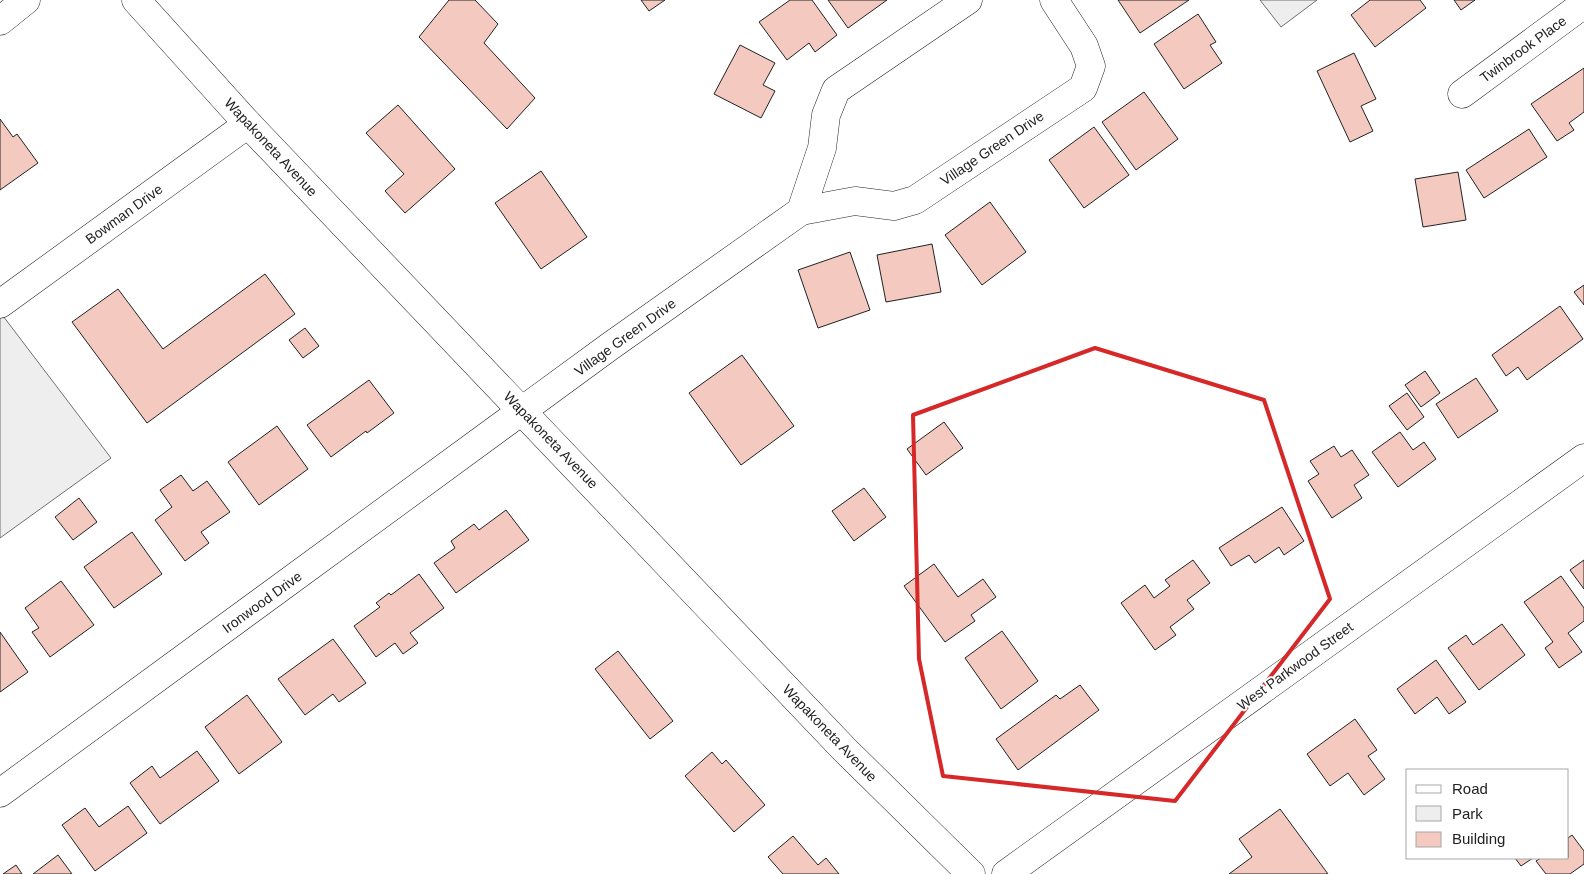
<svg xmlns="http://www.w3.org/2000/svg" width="1584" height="874" viewBox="0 0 1584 874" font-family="Arial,sans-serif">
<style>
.green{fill:#eee;stroke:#6f6f6f}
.building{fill:#f3c9c0;stroke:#222}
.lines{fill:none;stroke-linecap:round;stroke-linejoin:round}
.minor-casing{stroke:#222;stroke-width:29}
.major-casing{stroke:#222;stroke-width:29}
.minor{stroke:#fff;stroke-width:28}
.major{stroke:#fff;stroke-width:28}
.marked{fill:none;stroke:#d62828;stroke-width:4;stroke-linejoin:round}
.labels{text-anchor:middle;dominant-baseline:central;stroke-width:4;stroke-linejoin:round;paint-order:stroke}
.street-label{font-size:14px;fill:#222;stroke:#fff}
</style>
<rect width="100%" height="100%" fill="#fff"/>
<!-- green -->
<path class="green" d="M1260,0H1317L1281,27Z
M0,312L111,458L0,538Z"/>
<!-- building -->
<path class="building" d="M449,0H475L498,24L484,43L535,98L507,129L419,37Z
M641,0H665L649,11Z
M790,0H812L837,35L815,52L809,43L787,60L759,22Z
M828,0H887L848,28Z
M1118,0H1189L1140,33Z
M1370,0H1420L1426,8L1375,47L1351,15Z
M1454,0H1475L1461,10Z
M1198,14L1216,42L1210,45L1222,63L1184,89L1154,44Z
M740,45L775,63L763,85L775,91L761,118L714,94Z
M1354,53L1376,99L1361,106L1373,131L1350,142L1317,71Z
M1584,68V112L1569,123L1574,130L1557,141L1531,104Z
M1144,92L1178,139L1136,170L1102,122Z
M398,105L455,169L405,213L385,191L404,174L366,133Z
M0,119L13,137L17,134L38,163L0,190Z
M1094,127L1129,175L1084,208L1049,160Z
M1529,129L1547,157L1484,198L1466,170Z
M541,171L587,237L541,269L495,203Z
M1458,172L1466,220L1423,227L1415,179Z
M990,202L1026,252L982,285L945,235Z
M932,244L941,292L886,302L877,255Z
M850,252L870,310L818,328L798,270Z
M265,274L295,314L147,423L72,322L118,289L163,349Z
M1584,285V305L1574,292Z
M1560,306L1583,339L1527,380L1518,367L1506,376L1492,355Z
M305,328L319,346L303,358L289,340Z
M742,355L794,426L741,465L689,393Z
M1425,371L1440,393L1421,407L1405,385Z
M1476,378L1498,411L1458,438L1436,404Z
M369,380L394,413L367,433L366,431L331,457L307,425Z
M1407,393L1424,417L1407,430L1389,406Z
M944,422L963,448L926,475L907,449Z
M277,426L308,469L259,505L228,462Z
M1400,432L1413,450L1424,442L1436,459L1398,487L1372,452Z
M1334,446L1341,457L1352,450L1369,475L1354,485L1362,498L1332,518L1308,481L1319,474L1310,461Z
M181,475L193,491L207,481L230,512L201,532L209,543L185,561L155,520L172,507L160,490Z
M864,488L886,517L854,541L832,511Z
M79,498L97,522L73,540L55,517Z
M1282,507L1304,541L1284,555L1279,547L1255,563L1249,555L1231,566L1219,548Z
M506,510L529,540L456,593L434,563L455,548L451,541L474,524L479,530Z
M132,532L162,574L114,608L84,567Z
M1193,560L1210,583L1187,600L1194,609L1170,627L1176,635L1155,650L1121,603L1145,585L1154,598L1170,586L1165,580Z
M1584,560V589L1570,570Z
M934,564L958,597L983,579L996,597L971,615L975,621L945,642L904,586Z
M419,574L444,608L410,633L418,643L403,654L395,643L376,657L354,626L380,607L376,603L389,593L391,595Z
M1561,576L1584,608V621L1568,633L1582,652L1559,668L1545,648L1553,642L1524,602Z
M61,581L94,625L50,657L32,632L39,628L25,608Z
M1502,624L1525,655L1479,690L1448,648L1466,635L1473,645Z
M1002,631L1038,681L1001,709L965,658Z
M0,632L28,672L0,692Z
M333,639L366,683L339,702L333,694L305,715L278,679Z
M618,651L673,721L650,739L595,669Z
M1436,660L1466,702L1449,714L1437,697L1415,714L1397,689Z
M1080,685L1099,710L1018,770L996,739L1056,695L1060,699Z
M247,695L282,742L239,774L205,727Z
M1355,719L1377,750L1368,756L1385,779L1364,795L1348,773L1330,786L1307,754Z
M197,751L219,781L160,824L130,783L152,766L160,778Z
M712,752L722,764L726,760L765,805L734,832L685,776Z
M128,806L147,833L95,871L62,825L85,808L99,827Z
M1280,809L1328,874H1229L1252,857L1239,839Z
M1572,835L1584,851V864L1570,874H1546L1536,861L1541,858H1568V838Z
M793,836L818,865L826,858L839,874H783L768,857Z
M58,855L72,874H33Z
M1515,858H1533L1521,866Z
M16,865L22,874H3Z"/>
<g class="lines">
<!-- minor casing -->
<g class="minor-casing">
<path id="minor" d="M0,21L26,0
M1462,94L1584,4
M801,211L822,148L826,115L836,90L968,0
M0,304L248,124
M0,793L609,347L801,211L855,201L894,206L915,200L1083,88L1091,66L1084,46L1054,0
M1006,874L1584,458"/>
</g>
<!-- major casing -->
<g class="major-casing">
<path id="major" d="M136,0L248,124L844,749L971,874"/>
</g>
<!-- minor -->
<use href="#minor" class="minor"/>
<!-- major -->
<use href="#major" class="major"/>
</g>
<!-- marked area -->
<path class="marked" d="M1095,348L1264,400L1330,599L1175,801L943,776L919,659L913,415Z"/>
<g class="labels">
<!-- street labels -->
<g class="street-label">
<text transform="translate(1523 49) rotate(-36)">Twinbrook Place</text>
<text transform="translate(271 147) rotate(47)">Wapakoneta Avenue</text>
<text transform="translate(992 148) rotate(-34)">Village Green Drive</text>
<text transform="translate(124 214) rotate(-36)">Bowman Drive</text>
<text transform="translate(625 337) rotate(-36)">Village Green Drive</text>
<text transform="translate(551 440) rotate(46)">Wapakoneta Avenue</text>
<text transform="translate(262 602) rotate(-36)">Ironwood Drive</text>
<text transform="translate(1295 666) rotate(-36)">West Parkwood Street</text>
<text transform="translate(830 733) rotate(46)">Wapakoneta Avenue</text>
</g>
</g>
<!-- legend -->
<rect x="1406" y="769" width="162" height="90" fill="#ffffff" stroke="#a7a7a7"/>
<rect x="1416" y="785" width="25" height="8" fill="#ffffff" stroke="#a7a7a7"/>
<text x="1452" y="794" font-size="15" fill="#222222">Road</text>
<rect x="1416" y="806" width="25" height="15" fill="#eeeeee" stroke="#a7a7a7"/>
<text x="1452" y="819" font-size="15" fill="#222222">Park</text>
<rect x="1416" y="832" width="25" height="15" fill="#f3c9c0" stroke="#a7a7a7"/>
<text x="1452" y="844" font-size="15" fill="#222222">Building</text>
</svg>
